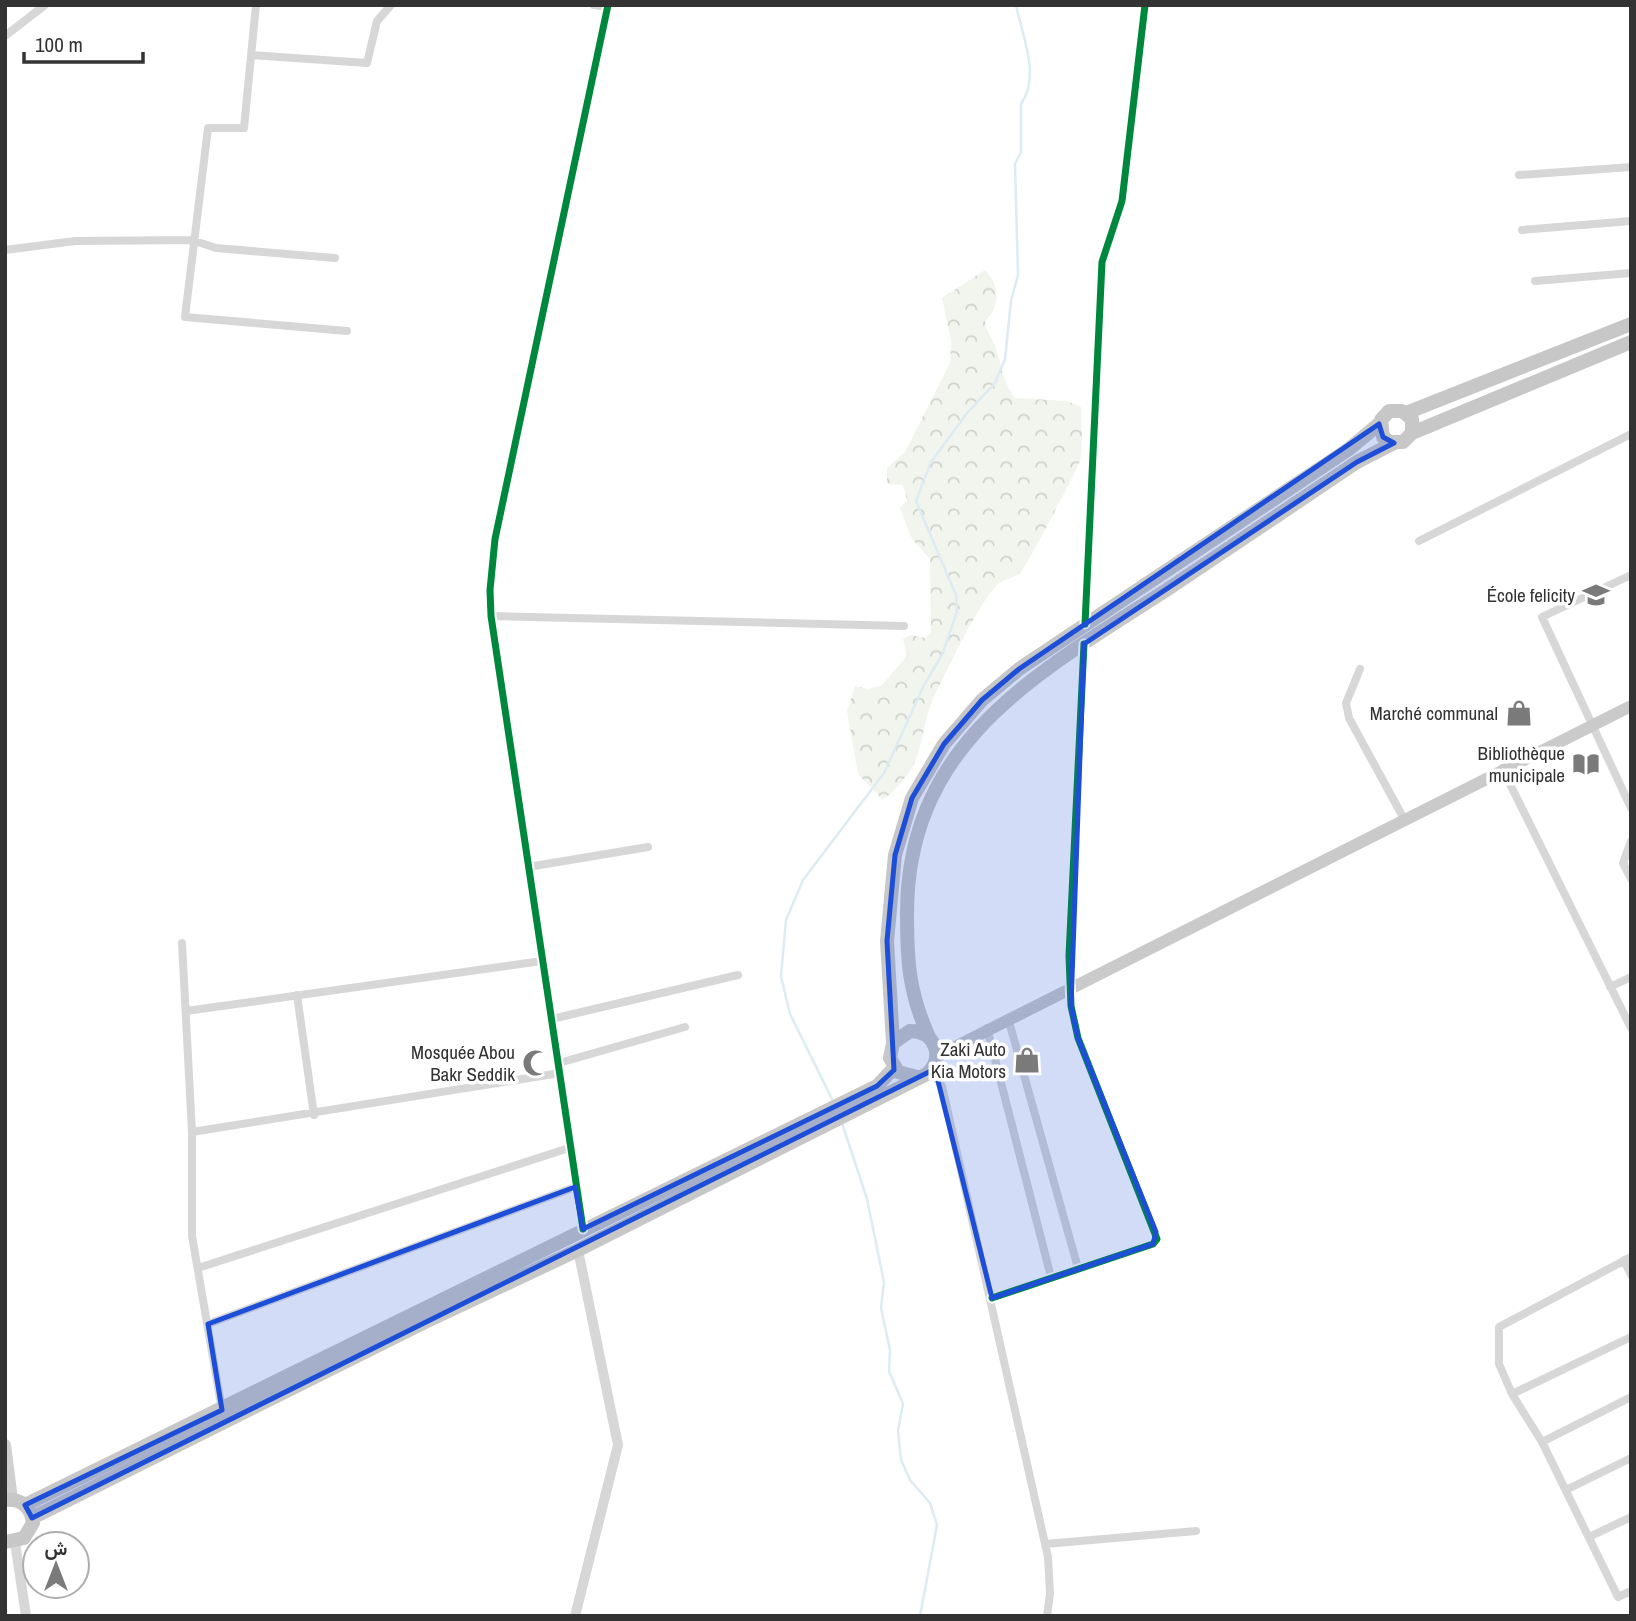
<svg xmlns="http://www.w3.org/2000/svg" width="1636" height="1621" viewBox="0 0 1636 1621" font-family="'Archivo Narrow',Vazirmatn,sans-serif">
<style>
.forest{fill:url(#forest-crowns)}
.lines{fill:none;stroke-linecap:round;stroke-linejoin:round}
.stream{stroke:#ddebf3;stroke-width:2.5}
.minor{stroke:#d7d7d7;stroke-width:8}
.tertiary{stroke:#d7d7d7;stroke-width:10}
.secondary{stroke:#d0d0d0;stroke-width:12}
.primary{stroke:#cacaca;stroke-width:12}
.trunk{stroke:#c7c7c7;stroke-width:14}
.cycleway-casing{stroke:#fff;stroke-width:11}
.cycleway{stroke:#00873e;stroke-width:7}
.marked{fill:#1d4ed8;fill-opacity:0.2;stroke:#1d4ed8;stroke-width:5;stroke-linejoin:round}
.labels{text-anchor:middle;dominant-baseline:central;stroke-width:7;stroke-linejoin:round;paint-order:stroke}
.poi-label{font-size:19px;fill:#333;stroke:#fff;text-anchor:end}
</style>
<defs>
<pattern id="forest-crowns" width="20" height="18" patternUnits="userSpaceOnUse" patternTransform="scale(1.75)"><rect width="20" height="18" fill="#f1f5ed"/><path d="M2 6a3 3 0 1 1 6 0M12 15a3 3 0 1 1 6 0" fill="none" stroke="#cfd2cc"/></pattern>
</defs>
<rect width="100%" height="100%" fill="#fff"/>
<!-- forest -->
<path class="forest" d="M985,270C1000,285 1001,306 985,321C986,332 992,337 995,346C1003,368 1001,378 1015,398L1067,401L1081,407C1081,423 1084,446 1080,461C1076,472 1025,569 1020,573C1013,579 1002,579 996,586C972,615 956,654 938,688C913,737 934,757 883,800L858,774L847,711L855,686L869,689L882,685L907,656L903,639L911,635L925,638L931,633L930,559L912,539L900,508L907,500L903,485L887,484V468L905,452L950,363L951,341L942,298Z"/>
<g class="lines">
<!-- stream -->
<path class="stream" d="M833,1101L790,1014L781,976L786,920L803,880L884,773L924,685L942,655L957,612L956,595L916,501L931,462L967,413L995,383L1005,359L1011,301L1018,275L1015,164L1021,152V104C1041,76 1022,35 1016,5
M842,1123L867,1199L884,1282L881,1308L890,1350L889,1371L903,1404L898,1430L901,1460L910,1480L930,1503L937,1525L920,1616"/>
<!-- minor -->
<path class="minor" d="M256,5L244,128H208L185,317L347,331
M594,5L607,7
M5,36L45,5
M251,55L367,63L377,21L391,5
M1519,175L1631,167
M1522,230L1631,221
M5,250L75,241L192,240L216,248L335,258
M1535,281L1631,273
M1419,541L1631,434
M1631,575L1542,617L1631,808
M491,616L904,626
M1085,624L1102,262L1122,201L1145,5
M1360,669L1346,703L1349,718L1404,819
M1502,768L1631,1028
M1631,841L1623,863L1631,879
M528,867L648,847
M182,943L192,1132V1236L222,1410
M1610,987L1631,977
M297,995L314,1115
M186,1011L542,961
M1008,1018L1078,1268
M552,1019L738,975
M987,1028L1051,1277
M559,1063L685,1027
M931,1070L942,1086L1048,1557L1050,1594L1047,1616
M192,1132L560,1073
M1631,1257L1499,1327V1364L1512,1394L1542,1442L1618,1597L1631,1591
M1624,1260L1631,1275
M198,1268L569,1148
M992,1298L1153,1244L1157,1239L1078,1038L1071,1006L1069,956L1084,644
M208,1324L575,1187
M1512,1394L1631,1337
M1542,1442L1631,1397
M1566,1490L1631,1458
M1589,1537L1631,1517
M1045,1544L1196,1531"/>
<!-- tertiary -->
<path class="tertiary" d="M583,1229L491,616L490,590L495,539L608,5
M15,1542L26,1616
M575,1616L618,1445L578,1250"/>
<!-- secondary -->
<path class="secondary" d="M5,1445L12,1499"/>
<!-- primary -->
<path class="primary" d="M937,1056L1631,706"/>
<!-- trunk -->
<path class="trunk" d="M1406,413L1631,324
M1412,433V419L1402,411H1389L1381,420L1383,437L1390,442H1403L1412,433L1631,342
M929,1037C909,993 907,962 907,914C907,740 1040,672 1168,589C1231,547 1294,504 1357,462L1394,443
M893,1043L887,941L895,855L912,798L944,744L982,700L1019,669L1349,449L1379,424
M5,1500C21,1498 31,1507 33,1523L24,1538L5,1542
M25,1505L877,1086L894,1068
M32,1518L423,1323L578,1250L927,1074C945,1057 935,1031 910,1031L893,1043L890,1058L898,1072L917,1077"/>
<!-- cycleway casing -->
<g class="cycleway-casing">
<path id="cycleway" d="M1085,624L1102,262L1122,201L1145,5
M583,1229L491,616L490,590L495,539L608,5
M992,1298L1153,1244L1157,1239L1078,1038L1071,1006L1069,956L1084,644"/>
</g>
<!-- cycleway -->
<use href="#cycleway" class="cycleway"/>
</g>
<!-- marked area -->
<path class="marked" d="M1379,424L1383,437L1394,443L1357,462L1084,644L1071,1006L1078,1038L1156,1232L1153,1244L992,1298L935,1069L32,1518L25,1505L222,1410L208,1324L575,1187L583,1229L877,1086L894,1070L887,941L895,855L912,798L944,744L982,700L1019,669Z"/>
<!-- icons -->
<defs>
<g id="school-bare" transform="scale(2.1)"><path d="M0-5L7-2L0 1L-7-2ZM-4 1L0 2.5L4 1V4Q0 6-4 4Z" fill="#7a7a7a" stroke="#fff" stroke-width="2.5" paint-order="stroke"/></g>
<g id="shop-bare" transform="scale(2.1)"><path d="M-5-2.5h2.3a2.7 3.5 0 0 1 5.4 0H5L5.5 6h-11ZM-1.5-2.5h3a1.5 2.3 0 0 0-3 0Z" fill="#7a7a7a" stroke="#fff" stroke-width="2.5" paint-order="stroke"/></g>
<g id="library-bare" transform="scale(2.1)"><path d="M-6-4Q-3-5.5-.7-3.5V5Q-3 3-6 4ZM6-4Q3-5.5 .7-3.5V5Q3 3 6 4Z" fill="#7a7a7a" stroke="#fff" stroke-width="2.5" paint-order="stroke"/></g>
<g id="mosque-bare" transform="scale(2.1)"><path d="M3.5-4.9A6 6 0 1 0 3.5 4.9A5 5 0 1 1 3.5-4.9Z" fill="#7a7a7a" stroke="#fff" stroke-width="2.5" paint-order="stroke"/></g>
</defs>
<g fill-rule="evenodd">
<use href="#school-bare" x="1596" y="595"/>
<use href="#shop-bare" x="1519" y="713"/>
<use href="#library-bare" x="1586" y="764"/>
<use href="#shop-bare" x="1027" y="1060"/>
<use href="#mosque-bare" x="536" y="1063"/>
</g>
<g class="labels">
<!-- poi labels -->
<g class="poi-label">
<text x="1575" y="595">École felicity</text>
<text x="1498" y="713">Marché communal</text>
<text x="1565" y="753">Bibliothèque<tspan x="1565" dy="22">municipale</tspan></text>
<text x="1006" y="1049">Zaki Auto<tspan x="1006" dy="22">Kia Motors</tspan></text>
<text x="515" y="1052">Mosquée Abou<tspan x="515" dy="22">Bakr Seddik</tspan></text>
</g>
</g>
<!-- border -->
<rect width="1636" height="1621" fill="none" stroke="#333333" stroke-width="14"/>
<!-- north arrow -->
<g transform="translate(56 1565)"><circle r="33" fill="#ffffff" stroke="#adadad" stroke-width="2"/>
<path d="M0-5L12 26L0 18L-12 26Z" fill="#7a7a7a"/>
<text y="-10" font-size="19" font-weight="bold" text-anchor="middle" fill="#333333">ش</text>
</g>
<!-- scale -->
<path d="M24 52v10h119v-10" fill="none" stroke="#333333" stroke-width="3.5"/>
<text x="35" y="52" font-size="21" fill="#333333" stroke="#ffffff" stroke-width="5" paint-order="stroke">100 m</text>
</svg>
